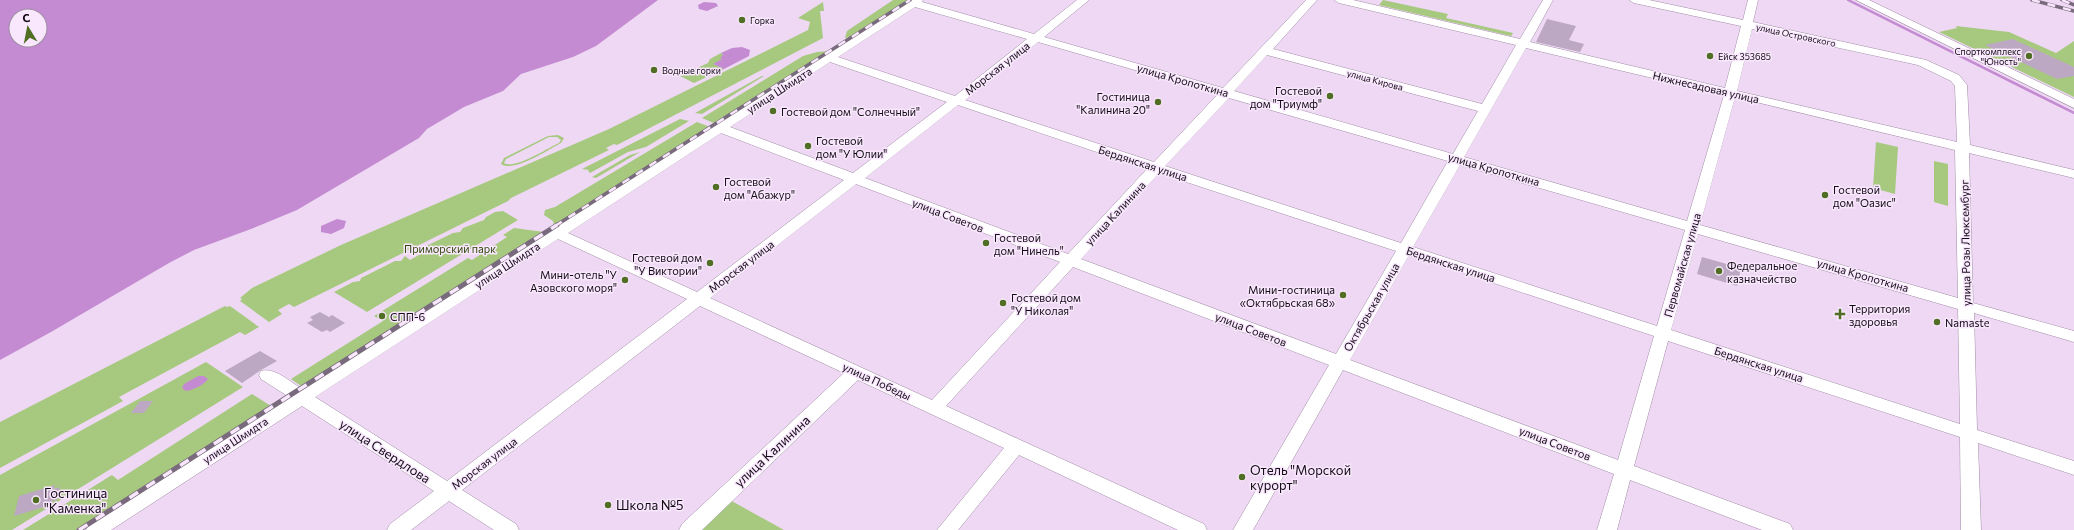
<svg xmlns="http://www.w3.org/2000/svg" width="2074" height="530" viewBox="0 0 2074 530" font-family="Commissioner,sans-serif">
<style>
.green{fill:#a7c97f;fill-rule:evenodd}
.water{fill:#c48bd2;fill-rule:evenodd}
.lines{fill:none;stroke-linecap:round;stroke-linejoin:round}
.stream{stroke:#c48bd2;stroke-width:2.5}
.building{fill:#bca8c2}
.minor-casing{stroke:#a28ea7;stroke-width:1}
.minor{fill:#fff;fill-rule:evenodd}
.rail-far1-casing{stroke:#796b7d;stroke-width:3.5}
.rail-casing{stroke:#796b7d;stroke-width:5}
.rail-far1{stroke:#f9e7fd;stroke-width:2.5;stroke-dasharray:8;stroke-linecap:butt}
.rail{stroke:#f9e7fd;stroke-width:3.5;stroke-dasharray:10;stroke-linecap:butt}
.poi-dot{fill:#506e24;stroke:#f9e7fd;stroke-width:1.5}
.labels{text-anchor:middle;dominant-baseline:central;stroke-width:3;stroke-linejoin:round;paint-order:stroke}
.far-poi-label{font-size:9px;fill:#120b14;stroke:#f9e7fd;text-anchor:start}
.far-street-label{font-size:9px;fill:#120b14;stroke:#f9e7fd}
.street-label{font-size:11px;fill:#120b14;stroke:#f9e7fd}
.poi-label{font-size:11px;fill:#120b14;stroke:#f9e7fd;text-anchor:start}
.park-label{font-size:11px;fill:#31480b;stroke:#f9e7fd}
.near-street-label{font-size:13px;fill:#120b14;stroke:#f9e7fd}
.near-poi-label{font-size:13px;fill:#120b14;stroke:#f9e7fd;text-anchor:start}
</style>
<rect width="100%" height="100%" fill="#eed8f3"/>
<!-- green -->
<path class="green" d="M893,0H909L851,37L845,38L847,31Z
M1383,0L1448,14L1446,18L1513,33L1511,36L1379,5Z
M823,2L824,11H820L823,38L617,145L614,144L606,148L609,150L511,198L508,201L294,307L289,304L278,310L282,314L269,322L240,301L242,299L240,298L252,288L341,245L609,129L808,30L810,22L798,18Z
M1956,26L2009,32L2056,53L2074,41V97L1939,32L1957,28Z
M830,51L716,124L702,118L803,56L817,52Z
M721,53L723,55V59L714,64L724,69L694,83L680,76L708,63L710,59Z
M762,76H764L702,114L695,113Z
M680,119L689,121L646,147L628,152L590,173L588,171L589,170L582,169Z
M697,122L710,127L554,226L553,221L544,215L545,210L555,207Z
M558,135L564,138L561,143C548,150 513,173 501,164L504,158L548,136ZM549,137H557L561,140L559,143C548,148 514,170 504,163L506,159Z
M1876,142L1898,147L1895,194L1873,188Z
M640,152L596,178L592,177L630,155Z
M1934,161L1948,164V206L1934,202Z
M503,211L518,220L367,312L334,292L353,282L360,281L361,278L395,261H401L405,256L410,260L426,251L422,248L453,233L460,232L463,228L484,220L486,217L495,212Z
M514,228L544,232L301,386L291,379L383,321L374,316L468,258L472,260L507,237L503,235Z
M225,306L227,307L230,306L259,327L245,335L240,332L119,397L123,401L0,468V422Z
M206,362L243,387L12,530H0V475Z
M252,394L271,406L76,530H23L112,475L118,480Z
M728,499L784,530H696Z"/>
<!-- water -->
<path class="water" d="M0,0H658L596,46L573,57L521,74L503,91L464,107L427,129L419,138L297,210L251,229L194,250L169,263L51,332L0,360ZM16,16H40V40H16Z
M704,2L716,3L718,6L707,11L699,9L698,5Z
M742,47L750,50L749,56L724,69L713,64L722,59L720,58L723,55L721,53L732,48Z
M337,219L346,221L344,228L331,234L321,232V226Z
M198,376H204L208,379C204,385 193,390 186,391L182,388L184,384Z"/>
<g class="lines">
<!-- stream -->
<path class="stream" d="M1848,0L2074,113"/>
</g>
<!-- building -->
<path class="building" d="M1547,19L1576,26L1569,40L1584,44L1580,52L1536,42Z
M2013,39L2074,67V76L2057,79L1985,45Z
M1702,257L1741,268L1737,286L1697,274Z
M320,312L329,317L332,315L345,323L330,332L327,330L322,332L307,323L313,320L310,317Z
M260,351L277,361L261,370L242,383L225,371Z
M140,401H153L144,413H131Z
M55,485L54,489L60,487L57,500L52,501L51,505L14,516L19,496Z"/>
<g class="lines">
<!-- minor casing -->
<g class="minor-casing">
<path id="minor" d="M911,0H923L922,2L1034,34L1077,0H1089L1044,37L1223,88L1306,0H1317L1273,49L1482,104L1516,45L1339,3L1334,0H1353L1520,39L1543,0H1553L1530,42L1725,88L1741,26L1634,3L1629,0H1649L1743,20L1748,0H1758L1753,22L1926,60L1959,75L1967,85L1970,145L2074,170V178L1969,153L1973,303L2074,331V342L1974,313L1977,430L2074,461V475L1978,443L1981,530H1961L1960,437L1668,341L1634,466L1790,524L1793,530H1762L1630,480L1617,530H1597L1614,474L1343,370L1253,530H1233L1329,365L1073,267L946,406L1204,524L1207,530H1178L1019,455L958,530H937L1004,448L858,380L702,530H679L682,524L844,373L700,306L462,490L516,524L519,530H494L449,501L411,530H387L390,524L434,491L302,406L111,530H86L89,524L289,397L261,379L259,375L261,371C275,367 290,382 302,389ZM915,7L1027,39L955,96L838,57ZM1752,29L1918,65L1951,81L1955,86L1957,142L1737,91ZM1038,42L1218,94L1154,162L965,100ZM1526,48L1724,95L1687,221L1464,157ZM1267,55L1478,111L1453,154L1234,91ZM830,62L947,102L853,173L730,127ZM1735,97L1955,150L1958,298L1700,225ZM1229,98L1448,161L1401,243L1165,166ZM958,105L1147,169L1068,254L865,178ZM721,133L844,180L697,292L568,233ZM1460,165L1685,230L1657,326L1413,247ZM1159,173L1396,251L1336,354L1081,259ZM856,184L1060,262L932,400L710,298ZM1698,234L1958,309L1960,424L1671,330ZM558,239L687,299L447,481L315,397ZM1409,255L1654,336L1618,460L1350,360Z
M1856,0H1869L2074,99V108Z"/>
</g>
<!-- minor -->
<use href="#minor" class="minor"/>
<!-- rail-far1 casing -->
<g class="rail-far1-casing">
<path id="rail-far1" d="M2032,0L2074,11
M2062,0L2074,5
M555,226L910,0"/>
</g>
<!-- rail casing -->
<g class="rail-casing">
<path id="rail" d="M79,530L557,225"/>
</g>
<!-- rail-far1 -->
<use href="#rail-far1" class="rail-far1"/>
<!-- rail -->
<use href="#rail" class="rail"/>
</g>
<!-- markers -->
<g class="poi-dot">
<circle cx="742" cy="20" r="4"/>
<circle cx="1710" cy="56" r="4"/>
<circle cx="2029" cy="56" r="4"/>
<circle cx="654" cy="70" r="4"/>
<circle cx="1330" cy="96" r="4"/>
<circle cx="1158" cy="102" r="4"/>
<circle cx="773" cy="111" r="4"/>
<circle cx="808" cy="146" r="4"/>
<circle cx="716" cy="187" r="4"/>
<circle cx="1825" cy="195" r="4"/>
<circle cx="986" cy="243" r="4"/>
<circle cx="710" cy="263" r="4"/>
<circle cx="1719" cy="271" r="4"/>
<circle cx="625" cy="280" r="4"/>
<circle cx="1343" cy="295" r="4"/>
<circle cx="1003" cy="303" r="4"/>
<path d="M1838 308h4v4h4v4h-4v4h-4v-4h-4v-4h4z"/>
<circle cx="382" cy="316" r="4"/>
<circle cx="1937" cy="322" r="4"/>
<circle cx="1242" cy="477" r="4"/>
<circle cx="36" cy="500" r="4"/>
<circle cx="608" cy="505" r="4"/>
</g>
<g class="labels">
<!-- far-poi labels -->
<g class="far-poi-label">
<text x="750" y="20">Горка</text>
<text x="2021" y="51" text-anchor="end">Спорткомплекс<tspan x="2021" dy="10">"Юность"</tspan></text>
<text x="1718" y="56">Ейск 353685</text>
<text x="662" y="70">Водные горки</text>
</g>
<!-- far-street labels -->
<g class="far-street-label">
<text transform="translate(1796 35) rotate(12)">улица Островского</text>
<text transform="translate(1375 80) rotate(15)">улица Кирова</text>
</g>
<!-- street labels -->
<g class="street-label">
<text transform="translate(997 68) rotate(-38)">Морская улица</text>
<text transform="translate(1183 80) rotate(16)">улица Кропоткина</text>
<text transform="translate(1706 87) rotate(13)">Нижнесадовая улица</text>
<text transform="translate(779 90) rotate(-33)">улица Шмидта</text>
<text transform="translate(1143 163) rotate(18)">Бердянская улица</text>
<text transform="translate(1494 169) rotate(16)">улица Кропоткина</text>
<text transform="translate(1115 213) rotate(-47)">улица Калинина</text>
<text transform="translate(948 215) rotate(21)">улица Советов</text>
<text transform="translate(1965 243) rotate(-91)">улица Розы Люксембург</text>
<text transform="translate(1451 264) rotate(18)">Бердянская улица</text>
<text transform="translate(507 265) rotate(-33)">улица Шмидта</text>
<text transform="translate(1682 265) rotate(-74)">Первомайская улица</text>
<text transform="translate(741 266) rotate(-37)">Морская улица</text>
<text transform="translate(1863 275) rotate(16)">улица Кропоткина</text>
<text transform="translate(1371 307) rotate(-60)">Октябрьская улица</text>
<text transform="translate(1251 329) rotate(21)">улица Советов</text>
<text transform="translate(1759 364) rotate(18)">Бердянская улица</text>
<text transform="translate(877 381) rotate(25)">улица Победы</text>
<text transform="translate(235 440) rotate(-33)">улица Шмидта</text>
<text transform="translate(1555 443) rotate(21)">улица Советов</text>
<text transform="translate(484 463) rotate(-37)">Морская улица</text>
</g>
<!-- poi labels -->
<g class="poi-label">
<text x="1322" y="90" text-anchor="end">Гостевой<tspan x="1322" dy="13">дом "Триумф"</tspan></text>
<text x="1150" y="96" text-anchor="end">Гостиница<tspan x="1150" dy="13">"Калинина 20"</tspan></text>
<text x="781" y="111">Гостевой дом "Солнечный"</text>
<text x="816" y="140">Гостевой<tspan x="816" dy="13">дом "У Юлии"</tspan></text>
<text x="724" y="181">Гостевой<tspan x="724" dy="13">дом "Абажур"</tspan></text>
<text x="1833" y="189">Гостевой<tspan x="1833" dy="13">дом "Оазис"</tspan></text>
<text x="994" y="237">Гостевой<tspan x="994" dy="13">дом "Нинель"</tspan></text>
<text x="702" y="257" text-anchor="end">Гостевой дом<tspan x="702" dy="13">"У Виктории"</tspan></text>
<text x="1727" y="265">Федеральное<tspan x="1727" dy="13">казначейство</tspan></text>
<text x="617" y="274" text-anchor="end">Мини-отель "У<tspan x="617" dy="13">Азовского моря"</tspan></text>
<text x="1335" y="289" text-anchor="end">Мини-гостиница<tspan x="1335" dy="13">«Октябрьская 68»</tspan></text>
<text x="1011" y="297">Гостевой дом<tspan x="1011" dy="13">"У Николая"</tspan></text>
<text x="1849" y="308">Территория<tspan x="1849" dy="13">здоровья</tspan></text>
<text x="390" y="316">СПП-6</text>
<text x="1945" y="322">Namaste</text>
</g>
<!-- park labels -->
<g class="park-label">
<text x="450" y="248">Приморский парк</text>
</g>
<!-- near-street labels -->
<g class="near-street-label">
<text transform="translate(385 451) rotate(33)">улица Свердлова</text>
<text transform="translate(772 451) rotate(-43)">улица Калинина</text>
</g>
<!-- near-poi labels -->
<g class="near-poi-label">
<text x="1250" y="470">Отель "Морской<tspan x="1250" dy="15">курорт"</tspan></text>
<text x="44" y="493">Гостиница<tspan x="44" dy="15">"Каменка"</tspan></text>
<text x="616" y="505">Школа №5</text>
</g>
</g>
<!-- north arrow -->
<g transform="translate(28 28) rotate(350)"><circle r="19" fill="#f9e7fd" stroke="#9d8fa0"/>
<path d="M0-3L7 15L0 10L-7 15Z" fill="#506e24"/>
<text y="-6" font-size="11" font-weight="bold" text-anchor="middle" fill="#120b14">С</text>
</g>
</svg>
